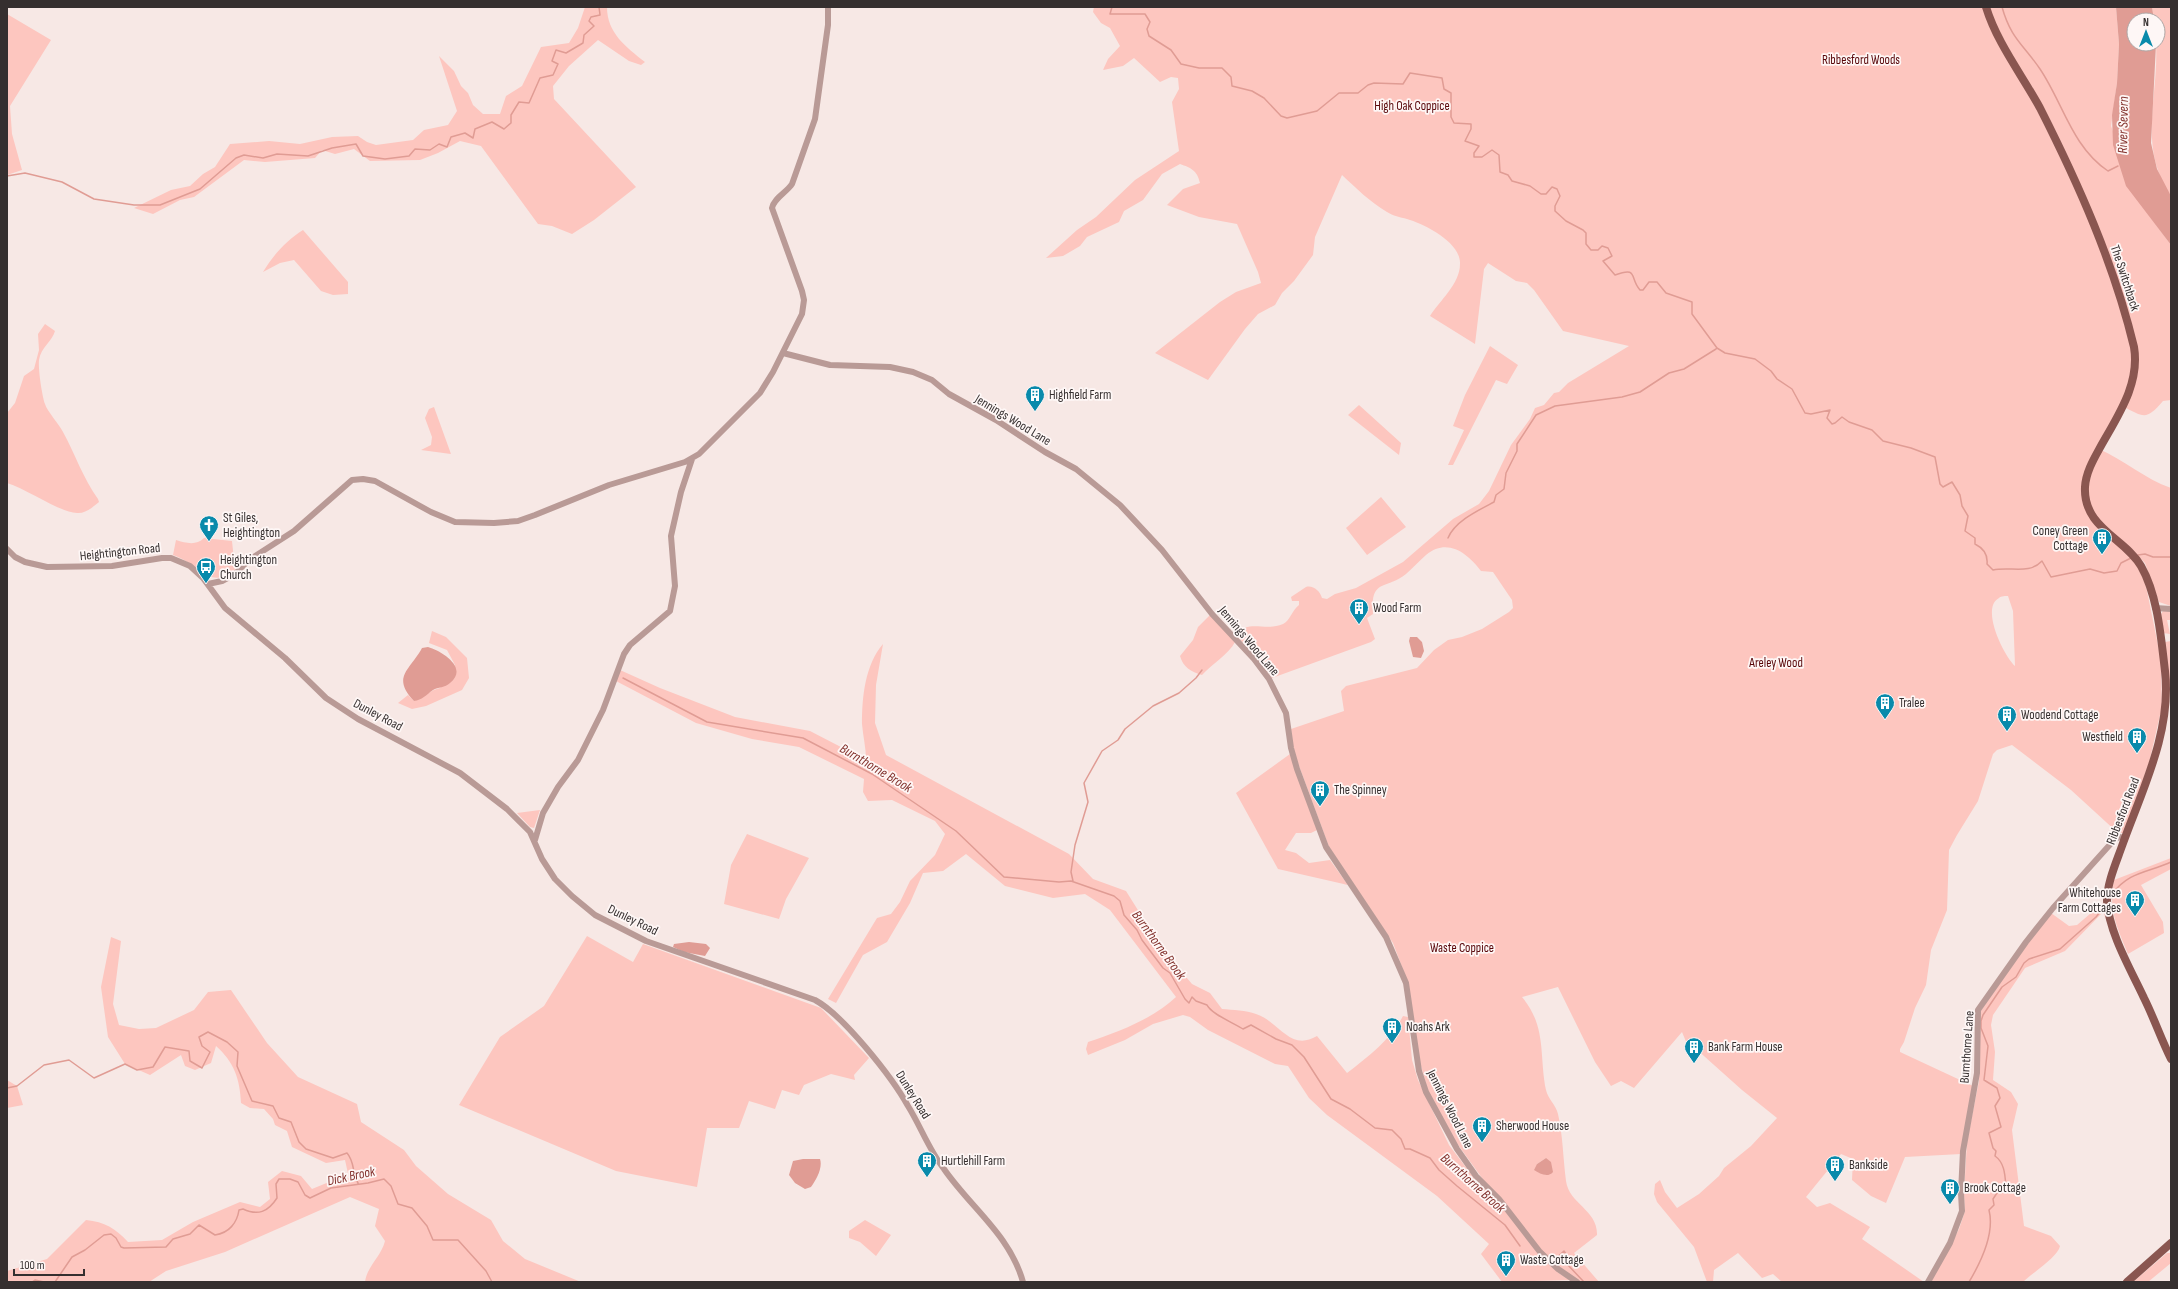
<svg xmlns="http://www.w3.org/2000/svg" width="2178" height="1289" viewBox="0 0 2178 1289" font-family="'Sofia Sans Condensed',sans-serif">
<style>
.green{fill:#fdc6bf;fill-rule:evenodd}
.water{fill:#e09c94}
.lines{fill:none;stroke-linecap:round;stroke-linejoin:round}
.stream{stroke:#e09c94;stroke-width:1.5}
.minor{stroke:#b99a96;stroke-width:6}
.major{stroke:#8a5650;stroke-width:8}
.labels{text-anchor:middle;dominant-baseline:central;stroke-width:3.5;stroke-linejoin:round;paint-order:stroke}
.park-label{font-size:13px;fill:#580609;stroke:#fef7f6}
.street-label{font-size:13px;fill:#352f2f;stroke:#fef7f6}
.poi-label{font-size:13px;fill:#352f2f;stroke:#fef7f6;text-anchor:start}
.water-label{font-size:14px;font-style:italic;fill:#83322d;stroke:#fef7f6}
</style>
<rect width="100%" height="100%" fill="#f7e8e5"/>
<!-- green -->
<path class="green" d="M585,7H607C607,33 626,47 645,62L641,65L629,61L598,40L569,66L553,86L554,99L636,187L594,220L572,234L552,226L538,224L481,146L460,141L438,153L420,160L370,161L354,149L335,154L322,150L315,158L265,162L244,160L194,197L180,200L153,214L134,208L171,190L190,186L203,174L215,167L230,144L269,141L300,144L332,137L358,136L367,142L376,145L413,140L424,130L448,125L457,111L439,56L454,71L461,86L468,93L473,105L483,114H500L506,96L522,86L541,47L569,43L578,28Z
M1094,7H2116L2119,44L2117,83L2111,126L2140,203L2171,245V400L2163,401C2146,421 2144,417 2122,406L2099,449C2124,460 2145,479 2171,488V606L2159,602L2145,563L2140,558L2102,532L2129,555L2138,567L2146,586L2161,660L2162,713L2160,715L2149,763L2124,833H2118L2071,790L2012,745L1997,750L1993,754L1978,801L1957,835L1949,850L1947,910L1931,950L1926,985L1915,1008L1904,1042L1900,1049V1052L1973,1086L1961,1154L1905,1157L1886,1203L1871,1196L1852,1180L1853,1159L1841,1154L1806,1197L1817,1207L1830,1203L1870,1227L1862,1239L1924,1282H1782L1773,1274L1762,1278L1738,1253L1714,1270L1713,1282H1707L1694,1247L1657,1202L1654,1194L1655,1184L1660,1180L1665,1192L1677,1208L1699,1194L1719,1176L1724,1168L1751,1146L1777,1118L1742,1090L1695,1048L1687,1044L1682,1032L1634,1088L1621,1081L1611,1086L1595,1062L1558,987L1522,997C1547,1027 1539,1055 1546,1090C1548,1099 1556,1105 1558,1114C1563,1136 1563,1159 1566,1181C1569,1204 1598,1210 1597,1235L1574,1253L1599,1282H1579L1555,1263L1550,1265L1560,1274L1571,1280L1502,1282L1481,1254L1489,1244L1437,1196L1327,1115L1309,1098L1288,1066L1275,1064L1208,1030L1190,1017L1183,1015L1153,1024L1125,1040L1088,1055L1086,1049L1088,1042C1118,1032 1153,1019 1176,997L1110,910L1085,894L1053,898L1005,886L966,854L943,871L923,873L910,903L887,942L863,955L836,1003L828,999L877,918L891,914L900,902L910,881L935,855L945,834L935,821L892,800L868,801L863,792L864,779L799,747L752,739L696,723L616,681L620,670L660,688L735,717L810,731L866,760C866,748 863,736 862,724C862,697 865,665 883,644L876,685L875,723L886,755L1069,854L1093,879L1126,891L1161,947L1192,984L1210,993L1222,1009C1233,1010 1246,1010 1256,1014C1280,1022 1290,1052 1317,1036L1347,1073C1367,1058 1392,1038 1403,1016L1408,1017L1412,1060L1418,1080L1449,1145L1477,1182L1500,1203L1456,1142L1428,1091L1419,1059L1408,983L1393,943L1329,847L1292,747L1291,729L1344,711L1341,691L1346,686L1417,668L1434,650L1448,640L1462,637L1482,629L1509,612L1513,608L1512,600L1493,572L1481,571C1468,554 1448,537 1426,555C1419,561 1413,568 1406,574C1386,590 1370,578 1373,614L1367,618L1375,639L1371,642L1272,678L1260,661L1235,634C1251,619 1264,632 1283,624C1290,621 1292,610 1299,605V601H1292L1291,597L1306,587C1313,585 1320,591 1322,598L1327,599L1335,594L1356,588L1403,562L1453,519L1479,504L1489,491L1511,445L1530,419L1535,408L1544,405L1554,393L1559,392L1568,383L1629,346L1563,331L1534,290L1527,283L1516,281L1488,263L1484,269L1475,344L1430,316C1440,300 1460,284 1460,264C1461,242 1424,224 1407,219C1400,217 1393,216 1387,212C1370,202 1356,188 1342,175L1315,237L1313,255L1294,281L1282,293L1275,305L1258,314L1245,329L1208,380L1155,353L1220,302L1236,292L1261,283L1258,272L1237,224L1199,217L1167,205L1183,189L1200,183C1197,170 1191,168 1180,164L1162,174L1143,200L1124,211L1119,222L1087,237L1080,246L1063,256L1046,258L1077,230L1096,217L1135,180L1179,151L1172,102L1179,89L1178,78L1171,77L1160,82L1134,58L1123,66L1103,70L1108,59L1120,46L1110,28L1101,23L1093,12ZM2008,596L2013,611L2015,666C2004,656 1980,608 1999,598C2001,596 2006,596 2008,596ZM1546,1158L1547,1175L1538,1172L1537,1164Z
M2152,7H2171V196C2137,147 2159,97 2156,44H2158V20H2154Z
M7,14L51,40L10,106L12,134L22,170L7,175Z
M303,230L348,282V294L333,295L321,291L294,260L280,263L263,272C274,254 286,241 303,230Z
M45,324L55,331C52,342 41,347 39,360C38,369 42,395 45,404C47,411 59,424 63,432C75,454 83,478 98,499L99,502C93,507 85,514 77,513C59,512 27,489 7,483V413L15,403L24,376L34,369L39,350L38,334Z
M1490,346L1518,365L1507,384L1496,380L1453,465H1448L1464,430L1453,426L1465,395Z
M1359,405L1401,443L1399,455L1348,415Z
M434,407L451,454L421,450L431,445L432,437L425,418L429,409Z
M1381,497L1406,527L1367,555L1346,528Z
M204,538L232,541L235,570C209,591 198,563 173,555L176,540C186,543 196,546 204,538Z
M2163,611H2171V620H2167L2170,634L2163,633L2165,642L2171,641V686L2169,685L2161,614Z
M1210,615L1235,642C1229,654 1211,665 1202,675C1191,672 1183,667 1180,656L1193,640L1198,627Z
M432,631L446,637L467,658L469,678L462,690L426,706L412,709L398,703L408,695L414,701C423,697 431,690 440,688L455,665L447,650L429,643Z
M1290,754L1317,830L1311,833H1296L1285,850L1296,853L1309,863L1330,860L1348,885L1278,869L1236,793Z
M540,810L534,828L530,827L517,813Z
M747,834L809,858L786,899L779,919L724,904L731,865Z
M2171,858V869L2141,885L2163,922L2164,933L2128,954C2117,927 2108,910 2114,880Z
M2104,902L2108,924L2103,912L2065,951L2025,968L1993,1015L1991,1025L1995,1052L1993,1080L2011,1092L2018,1104L2012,1130L2024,1226L2051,1236L2060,1246C2058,1257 2032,1273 2023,1282H1931L1959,1229L1965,1211L1964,1194L1967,1141L1979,1081L1980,1012L2029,940L2051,913L2069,926L2077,925Z
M587,936L633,962L643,944L821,1008L869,1058L854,1075L855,1080L831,1074L804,1085L799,1095L782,1090L775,1109L749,1101L739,1128H707L697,1187L616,1171L459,1105L500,1037L544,1006Z
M111,937L121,941L113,1004L119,1025L139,1029L156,1028L194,1010L208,992L231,990L267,1043L298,1077L357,1104L361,1122L404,1150L416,1166L448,1194L491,1220L503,1241L525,1259L581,1282H365C367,1266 381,1257 385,1241L375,1226L379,1209L350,1197L225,1252L166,1271L149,1282H7V1271L47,1259L86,1220C105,1222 115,1228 128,1242L162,1240L193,1222L240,1202L260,1207L270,1199L268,1182L282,1171L301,1176L312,1189L329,1182L349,1178L345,1160L326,1163L292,1147L287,1131L275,1125L273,1119L264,1109L250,1108L241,1103C240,1079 234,1062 216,1046L211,1063L195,1070L185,1066L181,1055L150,1075L125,1064L108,1037L101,987Z
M7,1080L17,1086L23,1105L7,1108Z
M865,1220L891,1235L876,1256L860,1242L849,1238V1231Z
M2167,1253H2171V1263L2148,1282H2133Z"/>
<!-- water -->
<path class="water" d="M2116,7H2152L2154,20H2134V44H2156L2151,143L2157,169L2171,196V245L2126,186L2113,145L2112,115L2117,83L2119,44Z
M1410,637H1417L1422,642L1424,651L1421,658L1413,657L1409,641Z
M428,647C442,651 469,668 450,683C445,688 438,687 433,690C426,695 422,700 414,701C391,677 410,670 422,648Z
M689,942L706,944L710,948L705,956L684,952L673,947L674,944Z
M1546,1158L1551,1162L1553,1172C1548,1178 1540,1174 1534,1170L1537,1164Z
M803,1159H820C823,1168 816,1180 811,1187L805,1189L795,1183L789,1175L793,1161Z"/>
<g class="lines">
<!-- stream -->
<path class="stream" d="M1112,7L1110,14H1145L1150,22L1147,29L1149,36L1171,50L1181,64L1199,68H1222L1231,77L1232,86L1252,91L1264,98L1281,116L1287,118L1317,111L1339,93H1358L1368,85L1374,83L1403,84L1410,73L1442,78L1444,89L1451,93V117L1454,123L1471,124V129L1465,141L1479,146L1474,153V157H1482L1492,150L1499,155L1500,172L1508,175L1512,181L1530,186L1541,194H1546L1552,187L1557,189L1560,196L1555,206V211L1566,221L1583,230L1586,233V244L1591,250H1598L1602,246L1608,248L1612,256L1603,261L1615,275C1639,266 1629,278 1640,290H1643L1649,282H1657L1666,293L1692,302V314L1717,348L1725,353L1755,359L1771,371L1777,379L1792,389L1805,413L1811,414L1830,410L1827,418L1832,424L1835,423L1842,417L1849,422L1872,430L1883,441L1911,448L1935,457L1940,484L1943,487L1952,482L1960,495L1962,506L1968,516L1965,531L1975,538V544C1983,548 1988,555 1987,564L1993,570C2010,566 2029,575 2042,561L2051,577L2090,569L2104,573L2117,571L2121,563L2131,558
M2002,7C2011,39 2023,44 2040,69C2063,103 2072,147 2108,171L2118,166
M7,176L25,173L62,182L94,199L134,205H160L200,189L236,158L244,155L263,158L277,154L308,156L332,148L356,144L363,156L385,159L409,156L415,149L430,150L439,144L447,147L451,137L465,133L473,138L475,129L492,122L504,129L511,123V115L519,102L529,103L540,78L553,75L558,64L552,61L556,50L566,53L583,43L584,35L594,26L589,21L591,17L600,15L599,7
M1448,538C1455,521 1479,510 1494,502L1496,495L1504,489L1506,473L1517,451V444L1536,415L1555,406L1622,397L1640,392L1669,373L1684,369L1716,349
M2138,555L2145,554L2153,557H2171
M623,678L707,722L803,738L872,774L956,831L1004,877L1059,882L1071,881L1114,896L1120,901L1124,915L1137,930L1142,940L1163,968L1170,973L1185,999L1189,1003L1192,997L1196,1001L1207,1005C1211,1014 1234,1023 1243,1029L1251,1025L1276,1039L1292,1045L1304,1057L1331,1099L1350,1109L1375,1128L1392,1130L1401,1139L1405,1149H1410L1430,1158L1439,1170L1457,1186L1505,1225L1520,1246
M1073,881L1071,872L1075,845L1088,802L1084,783L1102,751L1118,740L1125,729L1153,706L1179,693L1196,678L1202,670
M2112,894C2130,871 2147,873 2171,862
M7,1088L17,1086L44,1065L69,1060L94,1078L125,1064L137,1070L153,1067L165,1047L189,1051L190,1061L202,1068L210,1052L202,1046L199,1037L208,1032L227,1042L238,1052L237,1066L252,1101L273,1106L279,1118L291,1122L299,1142L306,1149L333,1158L347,1153C355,1162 352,1173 358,1183
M1553,1261L1564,1251L1566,1254V1263L1584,1282
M32,1282L35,1280L44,1282
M55,1282L72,1257L85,1250L104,1235L111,1234L116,1238L121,1247L124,1248L166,1247L173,1239L190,1234L199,1225L215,1235C229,1233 237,1223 239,1210L243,1209C258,1216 268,1212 277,1198L276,1184L279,1179H290L298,1182L305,1195L310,1198L331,1188L368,1183L384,1179L391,1186L398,1204L412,1208L427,1226L433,1240H458L486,1271L492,1282
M1969,1282C1981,1262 1995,1234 1989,1210L1994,1205L1993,1199L1999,1190L2006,1187C2005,1176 2005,1163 1995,1156L1996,1151L1993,1148L1989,1133L2001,1127L1995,1106L2000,1098L1997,1088L1984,1080L1988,1046L1981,1028V1021L1983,1015L2002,987L2016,977L2024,963L2029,959L2060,949L2096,917L2104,907"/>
<!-- minor -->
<path class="minor" d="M783,353L830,365L890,367L913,372L932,380L949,394L996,420L1045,452L1076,469L1120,505L1162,550L1212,614L1254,659L1269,679L1286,713L1291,748L1297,769L1326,847L1386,937L1406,983L1419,1071L1426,1092L1457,1149L1476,1176L1499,1199L1540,1252L1558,1269L1577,1282
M7,549L15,557L25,562L47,567L112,566L162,558H171L190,566L203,578L225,608L285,658L326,698L358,719L460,773L507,809L530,832L542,859L555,879L572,896L595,915L646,941L815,1000C843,1015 892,1077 908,1106C921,1127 929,1150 944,1169C971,1208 1010,1235 1023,1282
M208,584L222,581L235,574L249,560L294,531L352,480L363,479L375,481L431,512L455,522L494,523L518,521L535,515L609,485L685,462L699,454L760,393L773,372L802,314L804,300L802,291L772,208C774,198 787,192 792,184L815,119L828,25V7
M2155,608L2171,609
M535,840L543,813L558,787L578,760L603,710L624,654L630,645L670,611L675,586L671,536L681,492L692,459
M1928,1282L1950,1243L1962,1211L1961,1193L1963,1151L1977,1073L1978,1010L2026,942L2053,908L2115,839L2119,837L2125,838"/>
<!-- major -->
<path class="major" d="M1986,7C1997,43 2022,75 2040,108C2079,185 2114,264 2134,347C2140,383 2119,414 2102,444C2095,457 2086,471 2085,487C2083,528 2125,538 2141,566C2158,596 2161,638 2165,671C2172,732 2142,790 2122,846C2116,863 2107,883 2107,901C2109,933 2131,970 2144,998C2154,1018 2161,1039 2171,1059
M2127,1282L2171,1243"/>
</g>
<!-- icons -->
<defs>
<g id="building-pin" transform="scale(1)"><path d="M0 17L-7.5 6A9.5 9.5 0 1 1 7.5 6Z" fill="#098aab" stroke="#fef7f6"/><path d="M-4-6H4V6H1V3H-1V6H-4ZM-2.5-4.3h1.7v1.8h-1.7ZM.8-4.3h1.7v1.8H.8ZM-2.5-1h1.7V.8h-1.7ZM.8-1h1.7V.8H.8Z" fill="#fff"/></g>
<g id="church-pin" transform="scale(1)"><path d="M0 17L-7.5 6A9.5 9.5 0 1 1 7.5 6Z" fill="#098aab" stroke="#fef7f6"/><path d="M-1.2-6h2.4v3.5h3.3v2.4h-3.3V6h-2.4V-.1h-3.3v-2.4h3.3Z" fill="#fff"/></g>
<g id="bus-pin" transform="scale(1)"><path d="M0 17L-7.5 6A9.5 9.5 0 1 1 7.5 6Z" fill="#098aab" stroke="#fef7f6"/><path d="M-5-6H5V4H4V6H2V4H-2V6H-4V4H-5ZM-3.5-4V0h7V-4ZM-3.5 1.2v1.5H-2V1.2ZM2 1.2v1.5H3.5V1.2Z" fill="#fff"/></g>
</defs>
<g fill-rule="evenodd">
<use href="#building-pin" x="1035" y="395"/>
<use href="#church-pin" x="209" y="525"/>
<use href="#building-pin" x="2102" y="538"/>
<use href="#bus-pin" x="206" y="567"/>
<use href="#building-pin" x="1359" y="608"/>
<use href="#building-pin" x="1885" y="703"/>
<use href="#building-pin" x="2007" y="715"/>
<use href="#building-pin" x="2137" y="737"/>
<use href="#building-pin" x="1320" y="790"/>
<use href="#building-pin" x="2135" y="900"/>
<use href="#building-pin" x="1392" y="1027"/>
<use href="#building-pin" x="1694" y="1047"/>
<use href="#building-pin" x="1482" y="1126"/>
<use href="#building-pin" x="927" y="1161"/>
<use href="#building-pin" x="1835" y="1165"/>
<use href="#building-pin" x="1950" y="1188"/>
<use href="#building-pin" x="1506" y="1260"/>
</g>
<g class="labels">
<!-- park labels -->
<g class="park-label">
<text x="1861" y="60">Ribbesford Woods</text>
<text x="1412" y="106">High Oak Coppice</text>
<text x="1776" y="663">Areley Wood</text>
<text x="1462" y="948">Waste Coppice</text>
</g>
<!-- street labels -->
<g class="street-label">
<text transform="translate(2125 278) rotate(72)">The Switchback</text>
<text transform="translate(1013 420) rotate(31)">Jennings Wood Lane</text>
<text transform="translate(120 552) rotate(-6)">Heightington Road</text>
<text transform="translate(1249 641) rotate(50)">Jennings Wood Lane</text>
<text transform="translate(378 715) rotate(28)">Dunley Road</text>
<text transform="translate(2123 811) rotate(-69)">Ribbesford Road</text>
<text transform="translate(633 920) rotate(26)">Dunley Road</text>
<text transform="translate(1967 1047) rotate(-86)">Burnthorne Lane</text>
<text transform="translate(913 1095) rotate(58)">Dunley Road</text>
<text transform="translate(1450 1109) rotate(63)">Jennings Wood Lane</text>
</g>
<!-- poi labels -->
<g class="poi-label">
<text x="1049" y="395">Highfield Farm</text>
<text x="223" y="518">St Giles,<tspan x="223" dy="15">Heightington</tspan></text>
<text x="2088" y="531" text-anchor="end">Coney Green<tspan x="2088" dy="15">Cottage</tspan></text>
<text x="220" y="560">Heightington<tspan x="220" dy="15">Church</tspan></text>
<text x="1373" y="608">Wood Farm</text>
<text x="1899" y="703">Tralee</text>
<text x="2021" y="715">Woodend Cottage</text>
<text x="2123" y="737" text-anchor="end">Westfield</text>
<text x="1334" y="790">The Spinney</text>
<text x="2121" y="893" text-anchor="end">Whitehouse<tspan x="2121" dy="15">Farm Cottages</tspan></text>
<text x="1406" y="1027">Noahs Ark</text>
<text x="1708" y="1047">Bank Farm House</text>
<text x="1496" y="1126">Sherwood House</text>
<text x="941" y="1161">Hurtlehill Farm</text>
<text x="1849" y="1165">Bankside</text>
<text x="1964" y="1188">Brook Cottage</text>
<text x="1520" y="1260">Waste Cottage</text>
</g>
<!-- water labels -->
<g class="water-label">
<text transform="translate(2123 125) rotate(-89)">River Severn</text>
<text transform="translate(876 768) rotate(31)">Burnthorne Brook</text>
<text transform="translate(1159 945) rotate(54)">Burnthorne Brook</text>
<text transform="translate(351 1176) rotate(-12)">Dick Brook</text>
<text transform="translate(1473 1183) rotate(42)">Burnthorne Brook</text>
</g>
</g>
<!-- border -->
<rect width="2178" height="1289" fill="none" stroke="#352f2f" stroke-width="16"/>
<!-- north arrow -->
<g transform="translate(2146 32)"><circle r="19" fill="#fef7f6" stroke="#aea7a6"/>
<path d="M0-3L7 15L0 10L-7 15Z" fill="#098aab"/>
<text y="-6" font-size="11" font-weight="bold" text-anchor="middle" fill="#352f2f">N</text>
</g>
<!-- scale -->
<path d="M14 1269v6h70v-6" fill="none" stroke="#352f2f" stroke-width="2"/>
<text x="20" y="1269" font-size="12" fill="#352f2f" stroke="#fef7f6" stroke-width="3" paint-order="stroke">100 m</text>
</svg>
